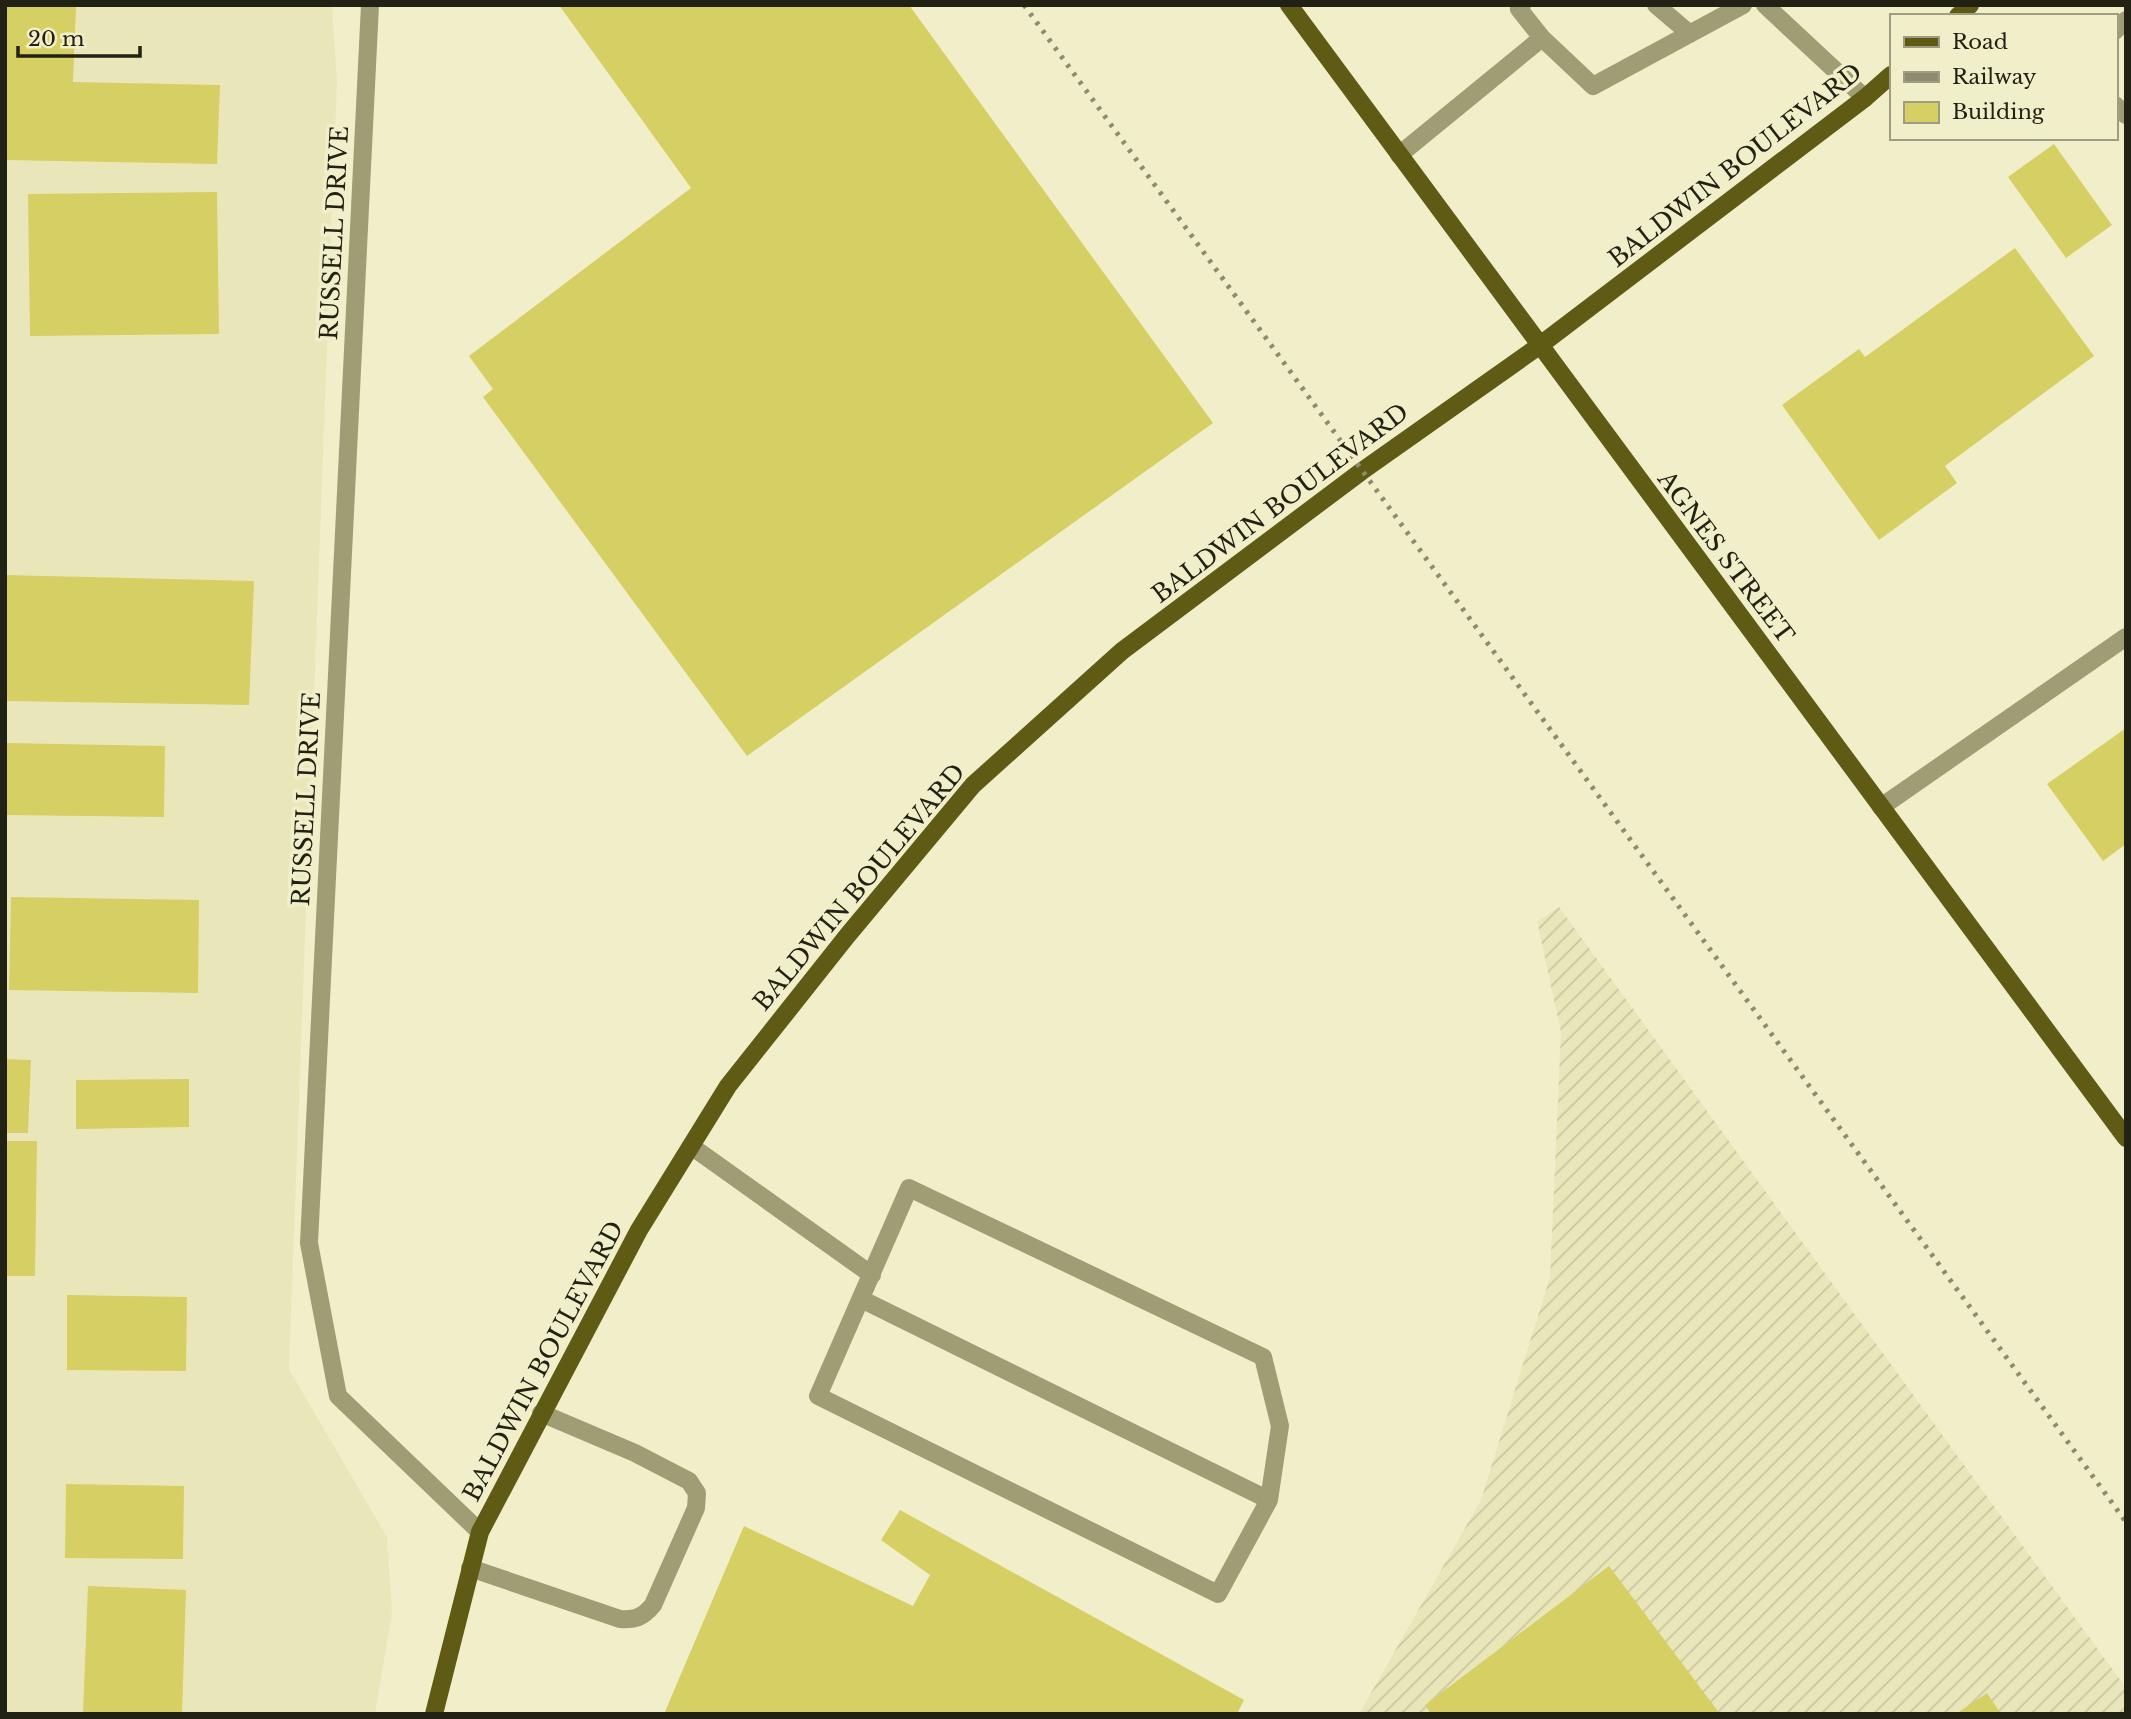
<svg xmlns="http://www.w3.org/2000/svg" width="2131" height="1719" viewBox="0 0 2131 1719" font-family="'Libre Baskerville',serif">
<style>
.built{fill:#e9e7ba}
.industrial{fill:url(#industrial-furrows)}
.building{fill:#d6cf64}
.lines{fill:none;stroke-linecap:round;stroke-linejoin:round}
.minor{stroke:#9f9d73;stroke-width:18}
.major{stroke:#5f5a14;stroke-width:18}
.rail{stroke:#8d8c72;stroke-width:5;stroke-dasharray:3.5 7;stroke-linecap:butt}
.labels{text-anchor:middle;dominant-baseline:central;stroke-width:7;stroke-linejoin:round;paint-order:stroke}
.street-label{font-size:24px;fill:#222214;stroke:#f1efca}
</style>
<defs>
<pattern id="industrial-furrows" width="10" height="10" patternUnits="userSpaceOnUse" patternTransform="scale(1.75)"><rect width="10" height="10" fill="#e9e7ba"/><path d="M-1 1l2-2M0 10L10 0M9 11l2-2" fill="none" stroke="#c8c69f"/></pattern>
</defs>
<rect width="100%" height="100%" fill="#f1efca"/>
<!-- built -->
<path class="built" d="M5,5H332L337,81L289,1369L387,1537L392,1613L375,1714H5Z"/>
<!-- industrial -->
<path class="industrial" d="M1559,907L2126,1688V1714H1359L1481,1500L1550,1277L1561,1032L1537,921Z"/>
<!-- building -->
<path class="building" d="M559,5H909L1213,423L747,756L483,397L493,389L469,356L691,188Z
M5,6L76,7L73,82L220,85L217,164L5,160Z
M2054,144L2112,225L2066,258L2008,177Z
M217,192L219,334L30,336L28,194Z
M2015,248L2094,356L1945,466L1957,483L1879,540L1782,405L1859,349L1865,357Z
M5,575L254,581L249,705L5,701Z
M2126,728V844L2103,861L2047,784Z
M5,743L165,746L164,817L5,815Z
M11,897L199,900L198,993L9,990Z
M5,1059L31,1060L28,1133H5Z
M189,1079V1127L76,1129V1080Z
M5,1141H37L35,1276H5Z
M67,1295L187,1297L186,1371L67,1370Z
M66,1484L184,1486L183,1559L65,1558Z
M900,1510L1244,1700L1237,1714H664L744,1526L913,1606L930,1575L881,1540Z
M1609,1566L1720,1714H1431L1425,1705Z
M88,1586L186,1590L182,1714H83Z
M1987,1693L2001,1714H1956Z"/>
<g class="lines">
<!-- minor -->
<path class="minor" d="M370,5L309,1243L338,1396L480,1532
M1522,5L1519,9L1542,38
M1656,5L1690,34
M1765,5L1865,98
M2115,31L2126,20
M2115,105L2126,115
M1399,155L1542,38L1593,86L1743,5
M1881,807L2126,637
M691,1146L872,1275
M909,1188L1263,1357L1280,1426L1269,1500L1218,1594L818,1396Z
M861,1299L1269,1500
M470,1568L620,1619C636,1620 643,1617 653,1605L696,1508L697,1493L689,1481L635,1453L541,1413"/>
<!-- major -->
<path class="major" d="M1289,5L2126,1138
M1958,16L1970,5
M434,1714L480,1532L639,1230L728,1086L847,936L973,785L1122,651L1362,471L1539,346L1865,98L1891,75"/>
<!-- rail -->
<path class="rail" d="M1024,5L2126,1522"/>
</g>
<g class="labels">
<!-- street labels -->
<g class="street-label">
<text transform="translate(1735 165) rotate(-38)">BALDWIN BOULEVARD</text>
<text transform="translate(334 233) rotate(-87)">RUSSELL DRIVE</text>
<text transform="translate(1280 503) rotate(-37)">BALDWIN BOULEVARD</text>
<text transform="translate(1726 557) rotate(53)">AGNES STREET</text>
<text transform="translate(306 799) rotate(-87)">RUSSELL DRIVE</text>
<text transform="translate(859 887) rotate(-50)">BALDWIN BOULEVARD</text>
<text transform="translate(543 1361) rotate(-62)">BALDWIN BOULEVARD</text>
</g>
</g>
<!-- border -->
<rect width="2131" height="1719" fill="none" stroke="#222214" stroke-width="14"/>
<!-- legend -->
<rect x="1890" y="14" width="228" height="126" fill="#f1efca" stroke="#9e9d81" stroke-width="2"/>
<rect x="1904" y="37" width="35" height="10" fill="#5f5a14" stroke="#9e9d81" stroke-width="2"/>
<text x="1952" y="49" font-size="21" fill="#222214">Road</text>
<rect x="1904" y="72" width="35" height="10" fill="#8d8c72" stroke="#9e9d81" stroke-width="2"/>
<text x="1952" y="84" font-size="21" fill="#222214">Railway</text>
<rect x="1904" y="102" width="35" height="21" fill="#d6cf64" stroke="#9e9d81" stroke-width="2"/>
<text x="1952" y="119" font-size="21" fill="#222214">Building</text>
<!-- scale -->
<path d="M18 46v10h122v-10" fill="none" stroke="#222214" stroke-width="3.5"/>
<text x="28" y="46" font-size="21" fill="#222214" stroke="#f1efca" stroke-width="5" paint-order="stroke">20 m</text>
</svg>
